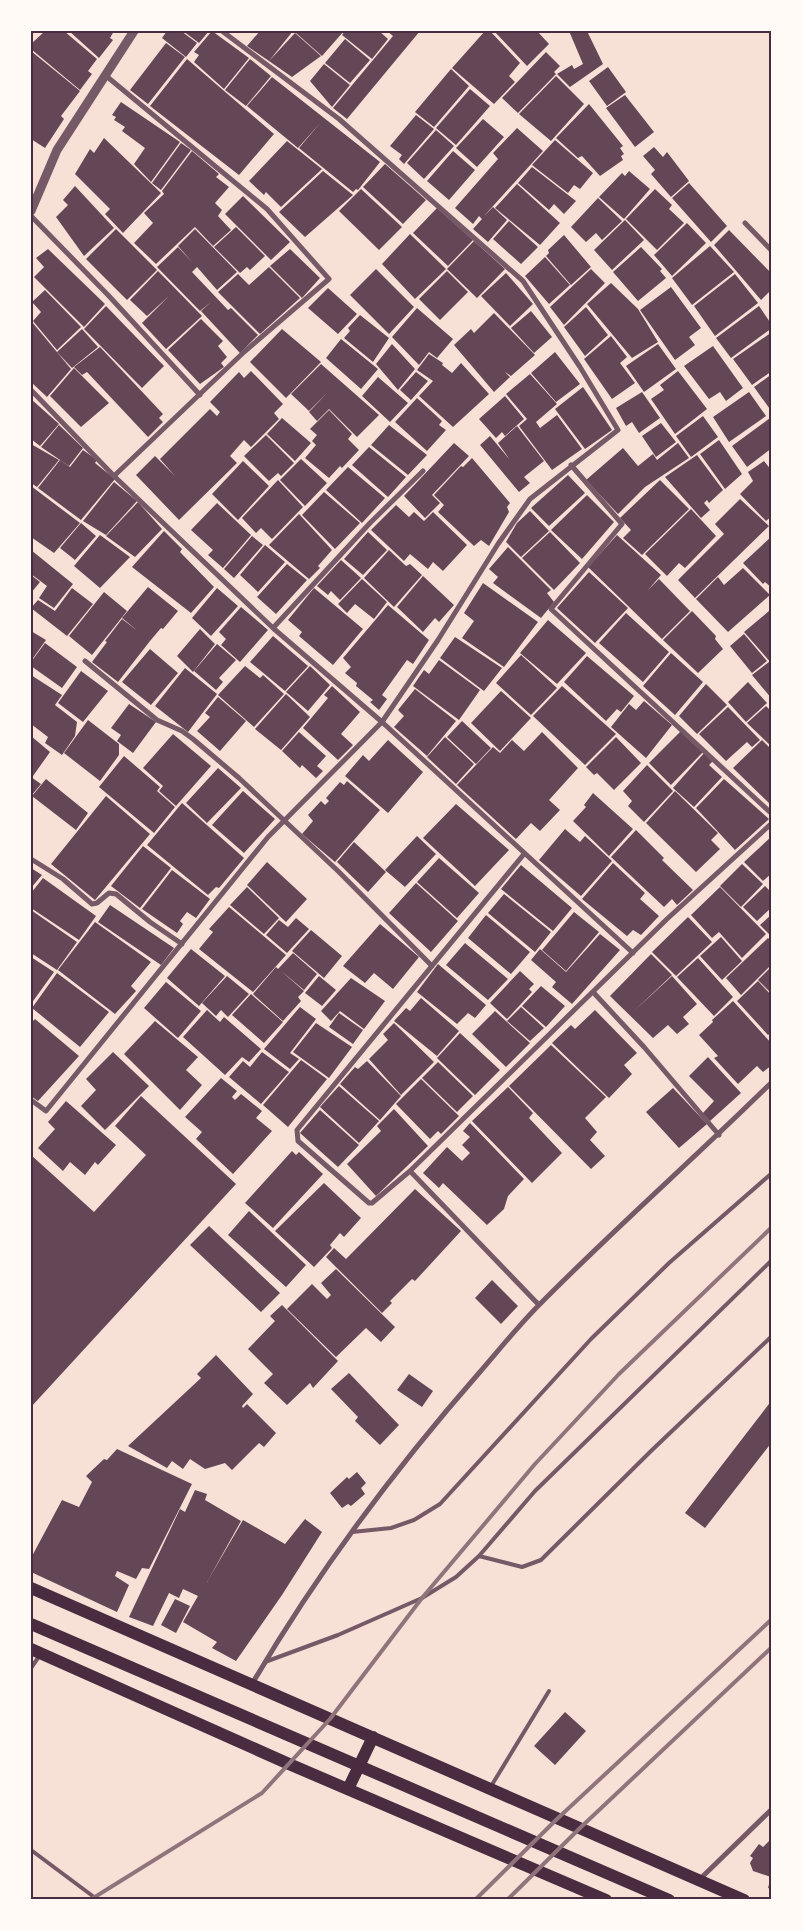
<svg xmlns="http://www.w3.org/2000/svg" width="803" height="1931" viewBox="0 0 803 1931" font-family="'Noto Sans',sans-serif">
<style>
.building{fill:#644757}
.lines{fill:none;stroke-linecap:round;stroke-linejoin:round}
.service{stroke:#755966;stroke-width:4}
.minor{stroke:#755966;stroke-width:5}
.tertiary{stroke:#755966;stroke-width:9}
.primary{stroke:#4a2c40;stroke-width:12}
.rail{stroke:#8f747c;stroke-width:4}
.neatline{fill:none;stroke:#4a2c40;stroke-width:2}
</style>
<rect width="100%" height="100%" fill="#f7e1d7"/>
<!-- building -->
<path class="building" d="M45,31H64L97,59L88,71L92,74L80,90L31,49V44Z
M69,31H114L110,38L113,40L99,58Z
M167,31H181L197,43L186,57L162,38Z
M183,31H209L199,43Z
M212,31L249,58L224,89L194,62L199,55L194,52Z
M260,31H293L269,61L247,46Z
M298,31H344L322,56L296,33Z
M345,31H379L388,39L372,59L342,35Z
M387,31H420L347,119L333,108L393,36Z
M485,31H490L520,63L509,76L515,82L494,104L452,68Z
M494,31H537L549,44L527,66Z
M569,31H587L603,64L570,87L557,74L572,65L574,69L583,64Z
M295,33L321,56L292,77L269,61Z
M345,39L370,60L350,83L325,63Z
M166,43L185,57L148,104L130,90Z
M31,51L80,91L61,116L64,119L45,148L31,139Z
M546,52L560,66L554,72L556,74L518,113L502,98Z
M187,59L274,134L239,175L150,106Z
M250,59L271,76L246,106L225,90Z
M324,64L350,85L332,107L310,81Z
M608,67L626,92L607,106L589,81Z
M451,69L469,86L434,127L415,112Z
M556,76L584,104L551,141L519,114Z
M272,77L380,162L358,190L356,189L353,192L299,148L321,122L298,148L247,106Z
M470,89L490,106L456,145L436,128Z
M625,95L654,132L635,147L606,108Z
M121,102L180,142L151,182L134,164L145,148L122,131L125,127L114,120L116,117L112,115Z
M589,104L623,146L620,148L624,154L621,156L623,160L600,176L582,156L578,158L556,138Z
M416,115L434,129L404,164L399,159L402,155L390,146Z
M483,119L504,137L477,167L456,148Z
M517,128L543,151L484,216L493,207L507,220L488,242L473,229L482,219L479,216L473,224L455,208L498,159L493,153Z
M436,130L454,146L424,179L407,163Z
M104,138L161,193L123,233L105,214L110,209L75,174L90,149L94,153Z
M555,140L593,173L580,189L574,185L568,193L532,165Z
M287,141L322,169L281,207L266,192L264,195L249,181Z
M181,143L191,150L161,190L152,183Z
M654,147L663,157L667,152L689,181L671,197L651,174L655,170L643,156Z
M192,151L219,174L216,177L229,187L215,203L222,210L218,216L231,230L213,246L195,227L156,264L134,243L153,223L144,213L164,194L162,191Z
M453,151L475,170L449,200L427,181Z
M385,164L426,200L403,224L363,187Z
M532,167L576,201L564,214L554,204L549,210L518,183Z
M323,171L353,195L305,237L279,212Z
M629,171L650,189L624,219L599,197L622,173L625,176Z
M689,183L727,226L711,242L672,198Z
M517,184L560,223L540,245L495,208Z
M75,186L114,228L84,256L56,217L68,205L63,200Z
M361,189L402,227L379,250L339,211Z
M655,189L672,205L669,209L684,223L657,250L626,219Z
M243,196L290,242L271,260L225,214Z
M598,198L622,221L602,240L596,233L586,242L571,227Z
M437,208L473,240L448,266L413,233Z
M625,220L644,240L612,270L594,250Z
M509,221L538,247L521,264L493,239Z
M687,223L706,243L672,276L654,255Z
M236,227L265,256L250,270L247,267L240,273L214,247Z
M116,229L157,270L127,300L86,259Z
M195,229L237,272L217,290L197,267L192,272L228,310L231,308L258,335L240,353L201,311L211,302L200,311L157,267L178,247L193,263L178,246Z
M729,230L772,274V289L761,300L714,245Z
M410,234L446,269L415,299L382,264Z
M564,235L591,267L571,285L546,256L549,253L548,250Z
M474,241L505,269L477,298L447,269Z
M710,246L734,272L692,305L672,278Z
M641,247L662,269L660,271L666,278L638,301L613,272Z
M48,249L105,304L84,327L34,277L44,267L36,258Z
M290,249L320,278L302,298L270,266Z
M545,257L570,285L549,304L525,276Z
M269,267L300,298L260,334L218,292L238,274L249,285Z
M376,269L414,307L389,334L350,295Z
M591,269L605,283L564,325L550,307Z
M158,271L202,316L166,349L142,323L169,296L147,316L130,300Z
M447,271L468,292L440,320L419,299Z
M506,273L533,304L510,326L481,296Z
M735,274L758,303L715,336L694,306Z
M611,283L638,309L658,342L632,358L587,304Z
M671,287L701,328L689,337L695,345L675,360L640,310Z
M328,288L357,314L338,334L308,308Z
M45,290L81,327L57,350L33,321L41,312L32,302Z
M106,306L164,366L142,388L84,329Z
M759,306L772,325V328L731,358L716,338Z
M586,307L608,335L585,356L564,327Z
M417,308L453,339L437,358L429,352L419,365L392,337Z
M531,311L552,337L534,353L511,328Z
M494,313L535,355L511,376L505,372L510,377L494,392L454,345L471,329L474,333Z
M360,315L389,338L373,362L344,338L350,331L348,328Z
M201,319L223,341L218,346L227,357L221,363L224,367L200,384L168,350Z
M32,322L71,369L47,397L31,382Z
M82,329L98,347L72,368L57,352Z
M282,329L321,362L286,398L250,362Z
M772,332V371L752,385L733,359Z
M611,336L627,357L620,363L635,383L612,399L584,359Z
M341,339L378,369L361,389L326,358Z
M392,344L415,369L398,390L376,364Z
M658,344L676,369L644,392L626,366Z
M713,346L743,388L726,401L720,392L709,399L684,366Z
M100,347L163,414L159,418L163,422L148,437L87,372L82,375L74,367Z
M555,352L580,384L556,402L531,373Z
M429,354L443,363L442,365L452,373L461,363L489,394L453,427L419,396L433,381L417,370Z
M321,364L379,415L357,437L329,409L317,421L309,412L327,393L309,411L291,394Z
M74,368L109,403L81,427L50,396Z
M251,371L283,404L274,413L279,419L251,447L244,440L230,456L237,463L179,520L136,475L155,456L175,476L160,459L210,409L217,416L220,412L210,402L239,372L244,378Z
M678,371L707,409L675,434L651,399L664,390L660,385Z
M416,372L428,381L411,400L400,390Z
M530,374L557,404L536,422L540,428L557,415L582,449L552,470L519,426L527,419L506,394Z
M772,374V412L754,387Z
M378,377L408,403L390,422L362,396Z
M583,387L612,430L585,449L555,409Z
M642,392L660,418L639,433L632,422L626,426L616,408Z
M749,392L766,416L729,442L713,417Z
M505,396L524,419L505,436L502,432L496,438L479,419Z
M417,398L442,421L439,425L446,430L427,451L395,422Z
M31,399L59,424L40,446L31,439Z
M329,410L352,434L348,439L359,450L342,468L340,466L329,478L305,458L316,445L312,441L317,435L310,429Z
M703,416L718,437L691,457L676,436Z
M282,418L311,443L295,461L267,434Z
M770,418L772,420V448L747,467L732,446Z
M661,423L676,442L656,457L642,436Z
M59,425L83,448L69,466L41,447Z
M389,425L427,455L408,475L371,445Z
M517,426L544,461L524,477L530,483L519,492L480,445L490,436L510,460L498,443Z
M266,435L294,463L281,476L278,473L269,481L244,456Z
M719,440L742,474L725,489L700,454Z
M454,443L469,456L432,495L440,503L425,518L404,496Z
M678,443L689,458L645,487L618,514L586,480L623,448L638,466L653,454L657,460Z
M31,444L59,460L37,487L31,483Z
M369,447L406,477L388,497L352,465Z
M83,450L97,460L95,463L115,479L81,520L38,488L60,460L70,467Z
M697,455L723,490L709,503L707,500L704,503L710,510L701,518L665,477Z
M472,458L510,503L507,507L509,512L489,546L481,540L474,546L438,512L444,505L434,495L461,466L463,467Z
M301,459L327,483L305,506L280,480Z
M243,461L269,486L238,520L212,494Z
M764,461L772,471V516L766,521L740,494L753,481L748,472Z
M348,467L385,498L362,523L326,490Z
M568,475L585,493L549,526L531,508Z
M278,480L303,507L272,539L261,528L256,533L242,518Z
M660,480L689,509L642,555L623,538L631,530L620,518Z
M114,482L137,501L106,535L83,521Z
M31,486L80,523L54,553L31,537Z
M324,492L360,523L335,549L302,515Z
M587,495L614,522L582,559L551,530Z
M740,499L769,526L695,598L678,580L724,534L715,524Z
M138,502L162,529L135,557L106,536Z
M217,503L251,535L223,568L208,555L213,550L191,530Z
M396,505L409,517L414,512L424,521L433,512L467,545L443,571L433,562L428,569L410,554L404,561L371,530Z
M691,509L716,536L685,568L679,563L667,576L645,554Z
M530,511L549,531L521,557L506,542L517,523Z
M299,514L332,550L318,566L320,568L309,579L269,545Z
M81,523L96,536L75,560L60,548Z
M164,531L182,549L180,552L214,587L191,613L132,567Z
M368,532L387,550L363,575L344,559Z
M550,532L580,563L554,590L522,558Z
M100,535L130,557L100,588L74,566Z
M617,535L661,575L648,590L659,579L690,611L662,639L588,567Z
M252,536L263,545L234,578L224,569Z
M772,536V588L765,582L763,584L743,563Z
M265,545L285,562L258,592L240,575Z
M508,547L551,590L547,593L554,602L541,618L493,583L498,577L489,569Z
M31,550L73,584L54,608L39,598L47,586L31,574Z
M389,550L406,566L410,564L422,575L394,607L364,578Z
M341,560L361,578L340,600L331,591L328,595L317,586Z
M287,564L307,580L276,614L257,597Z
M743,568L770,595L728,632L696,599L718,577L724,585Z
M589,572L628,608L595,643L557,608Z
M31,575L40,582L31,593Z
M423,576L454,605L439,622L435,618L423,632L397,607Z
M362,579L387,602L374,619L355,604L347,613L338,604Z
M483,583L538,622L504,667L462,638L474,621L464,613Z
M148,587L178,611L163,629L161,628L150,641L118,682L92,662L107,642L105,641L122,619L138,631L122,618Z
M72,588L93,604L67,636L31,608L38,600L55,611Z
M217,588L238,606L211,636L192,618Z
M314,588L363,629L333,665L299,636L302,632L288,620Z
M104,592L127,611L92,655L69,636Z
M388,605L429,640L413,664L407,660L382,695L387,699L379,710L370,702L373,700L356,686L357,683L345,673L351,667L343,658Z
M241,607L268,630L240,662L221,645L226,639L219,632Z
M692,611L716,636L715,639L723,649L698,673L663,640Z
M769,611L772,615V664L744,632Z
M626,613L669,652L643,682L599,643Z
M548,620L586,653L557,684L520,653Z
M200,629L215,644L193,672L177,656Z
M31,631L46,640L31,661Z
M744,634L767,661L752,673L730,646Z
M273,636L308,666L285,691L250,662Z
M455,637L502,668L484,691L440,658Z
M45,643L77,667L62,688L31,666V662Z
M217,644L236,660L219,678L223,682L216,690L194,671Z
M150,649L178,673L151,705L122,682Z
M671,653L703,682L675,715L643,686Z
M521,655L557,688L531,715L496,683Z
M587,656L634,696L621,712L617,709L606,721L564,682Z
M439,660L480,690L459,720L413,686L424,670L429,674Z
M769,662L772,666V699L752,675Z
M245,666L260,678L263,675L284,694L254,727L218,695Z
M310,666L330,685L308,711L286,692Z
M185,668L217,694L188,732L155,706Z
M81,671L108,691L83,722L58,703Z
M31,675L62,695L55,705L77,722L75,736L62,755L45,743L48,737L31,724Z
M748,682L767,703L746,722L728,702Z
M706,684L727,705L697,734L679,716Z
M332,686L360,712L341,734L353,745L338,760L303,728L328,698L324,695Z
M562,686L616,734L585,765L533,716Z
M415,689L456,721L427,756L394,727L404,716L398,710Z
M501,691L531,718L500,751L471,723Z
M286,694L310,717L281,750L255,729Z
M218,697L246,721L220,751L197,731L210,717L205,713Z
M644,701L672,725L646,758L611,727L629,704L636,710Z
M129,704L156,722L133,753L117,741L121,735L111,728Z
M766,706L772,712V747L747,723Z
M728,707L760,740L752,747L747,742L726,761L699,734Z
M88,720L119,744V755L100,781L64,753Z
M462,721L491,748L476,764L447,737Z
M681,731L703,752L671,785L649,763Z
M299,732L326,756L317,766L323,771L316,778L302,765L300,768L282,751Z
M542,732L578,768L549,800L560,810L540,831L531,823L516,839L457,785L493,747L500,753L512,740L524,751Z
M173,734L211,766L176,806L159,791L163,786L143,768Z
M31,736L50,752L33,776L31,775Z
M445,737L474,764L456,784L427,757Z
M616,737L641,763L614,790L597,773L594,775L586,767Z
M388,740L423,772L388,813L345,776L363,755L369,761Z
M762,740L772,750V802L770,804L733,768Z
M705,752L714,760L709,765L722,777L694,807L673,788Z
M124,756L160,787L157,791L175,807L154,833L99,787Z
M647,765L673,791L644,822L628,806L632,801L623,791Z
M218,768L241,788L207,823L186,803Z
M31,777L41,784L31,796Z
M46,779L88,813L76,830L32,796Z
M724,779L769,819L735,850L696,808Z
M347,781L380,810L335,862L302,834L313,821L308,815L321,801L325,805L329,801L326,798L340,782L344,785Z
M243,791L275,819L244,853L212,825Z
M675,791L718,833L711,840L720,849L696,872L646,823Z
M593,793L633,829L609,856L573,821L586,807L584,805Z
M106,796L150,834L95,900L51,864Z
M182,803L244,858L219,888L216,887L208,895L147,845Z
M456,804L509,850L475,886L423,838Z
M565,829L580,842L585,836L612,861L581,896L539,860Z
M636,830L664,858L662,860L693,890L677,905L672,899L664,907L611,857Z
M417,836L436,854L405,887L385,870Z
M772,836V873L763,881L744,862Z
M354,842L386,872L368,892L337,862Z
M143,846L171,868L140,908L111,886Z
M439,858L479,893L457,918L417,882Z
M267,862L307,899L286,922L247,885Z
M613,863L645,893L640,899L659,916L641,935L633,930L627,936L582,899Z
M742,864L763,884L741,907L720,886Z
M521,865L572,908L553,931L501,889Z
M31,868L42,875L31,888Z
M172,870L210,899L196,918L187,912L180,921L183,924L177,933L142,909Z
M43,878L96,916L79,940L31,908V893Z
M416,883L458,921L431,952L389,913Z
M765,886L772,893V907L757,921L743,907Z
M247,887L279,918L264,934L230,905Z
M720,887L766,934L742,958L719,932L712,938L691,915Z
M504,894L551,932L535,952L488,913Z
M110,905L174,948L161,965L98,922Z
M229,907L286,955L253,992L199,949L213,932L209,929Z
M31,910L77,942L57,970L31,953Z
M574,912L599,932L566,971L542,950Z
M772,914V937L760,925Z
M486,915L530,952L511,974L468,938Z
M688,917L712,942L676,976L652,952Z
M296,918L309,929L287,953L266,935L279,920L288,927Z
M95,922L151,962L131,986L136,991L115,1014L58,970Z
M380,924L419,957L393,989L374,973L365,983L343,966Z
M311,930L342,956L324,978L292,951Z
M600,934L620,950L572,1004L552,987L556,982L531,960L540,949L566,972Z
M721,937L742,961L722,980L700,956Z
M768,938L772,942V964L741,995L726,978Z
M465,943L508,979L488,1000L446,965Z
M191,949L225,976L199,1006L167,978Z
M293,953L317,974L304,990L280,970L304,991L298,997L301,1001L283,1021L253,994L276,967L278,969Z
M651,954L672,975L634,1011L672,976L697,1004L683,1017L689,1024L677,1034L668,1025L653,1038L610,996Z
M31,957L54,972L31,1004Z
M698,958L733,997L714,1016L677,977Z
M438,964L486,1005L475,1018L468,1013L457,1024L417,992Z
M772,966V994L758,980Z
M520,971L534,984L529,989L532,992L507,1019L490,1003Z
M57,973L109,1012L80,1047L32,1008Z
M227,976L249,994L228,1017L221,1010L216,1016L202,1003Z
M319,976L336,990L322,1006L305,993Z
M351,978L385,1001L364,1029L340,1011L331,1021L321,1011Z
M758,981L772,996V1032L768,1035L737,1001Z
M166,982L201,1011L178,1038L144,1008Z
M541,986L565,1006L546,1027L522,1006Z
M251,994L283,1022L264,1043L232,1015Z
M421,998L459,1031L437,1056L394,1021L406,1008L410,1011Z
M733,1001L772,1044V1065L763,1072L757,1066L738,1084L714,1058L718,1056L699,1035L713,1022L712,1020Z
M300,1007L316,1019L290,1053L299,1059L290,1069L264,1049Z
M521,1007L544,1028L530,1041L507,1021Z
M207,1010L220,1022L224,1017L261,1049L249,1062L242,1057L225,1075L183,1037Z
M595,1010L637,1053L624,1065L632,1074L609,1098L552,1043L571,1025L575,1029Z
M495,1011L530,1043L506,1067L472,1034Z
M339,1013L363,1030L353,1044L329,1027Z
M35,1019L79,1056L38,1101L31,1096V1023Z
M155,1021L198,1057L186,1070L202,1085L180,1110L124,1054Z
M316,1023L352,1047L329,1078L293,1052Z
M394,1023L434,1062L401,1095L369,1059L388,1040L383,1034Z
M460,1033L500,1070L475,1095L437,1058Z
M551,1045L606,1097L585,1118L597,1132L590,1140L605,1156L591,1169L509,1086Z
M113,1052L149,1086L105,1130L81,1106L96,1090L86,1079Z
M262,1052L289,1072L261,1104L229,1077L243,1061L250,1067Z
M708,1057L741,1093L710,1121L702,1114L714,1101L689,1076Z
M301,1060L327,1079L288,1127L263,1105Z
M367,1061L401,1096L380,1120L340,1084L355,1067L358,1069Z
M438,1062L473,1096L457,1112L422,1078Z
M221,1078L237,1091L232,1097L235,1100L241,1094L262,1111L256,1118L272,1131L233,1174L196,1139L202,1132L185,1117Z
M421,1079L459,1116L441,1134L438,1131L430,1139L396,1104Z
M339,1086L379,1121L359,1143L320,1107Z
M508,1087L533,1113L529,1118L562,1153L532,1183L472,1121Z
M673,1088L707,1124L679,1148L646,1112Z
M141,1096L236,1184L31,1407V1155L94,1212L146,1155L115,1126Z
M66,1101L116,1145L98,1165L95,1162L85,1175L70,1162L63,1171L38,1148L55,1129L48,1122Z
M394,1109L428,1146L376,1196L347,1164L381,1131L377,1126Z
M320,1110L359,1145L338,1167L300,1133Z
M470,1123L524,1179L508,1196L504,1209L487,1225L443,1183L439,1188L423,1173L447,1147L462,1161L470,1153L462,1145L470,1137L463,1131Z
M292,1151L296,1155L299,1152L323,1174L273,1228L245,1203Z
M324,1183L361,1218L344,1237L340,1233L330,1245L332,1248L314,1267L275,1231Z
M415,1189L461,1231L415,1281L412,1279L390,1301L392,1303L382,1313L326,1257L334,1248L346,1259Z
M249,1211L306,1265L286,1287L228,1235Z
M209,1226L280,1293L261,1312L190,1245Z
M336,1269L395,1327L381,1342L366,1328L336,1357L287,1309L312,1284L327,1299L331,1295L321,1283Z
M492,1280L518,1306L501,1324L475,1298Z
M282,1305L338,1361L313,1388L310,1383L287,1405L264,1383L273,1374L248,1349L275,1321L270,1316Z
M216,1355L253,1394L242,1406L243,1408L247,1404L276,1433L264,1447L259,1443L232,1470L225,1463L205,1469L190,1459L183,1469L172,1461L167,1468L128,1446L201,1378L197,1374Z
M349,1373L399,1425L380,1445L355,1421L358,1417L331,1389Z
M409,1374L433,1391L422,1407L397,1390Z
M772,1400V1442L705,1528L685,1513Z
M117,1449L192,1484L149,1569L142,1568L136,1579L117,1571L115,1576L129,1585L117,1612L31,1572V1558L62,1500L79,1507L92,1482L86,1476L104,1459L107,1460Z
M357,1472L366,1483L361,1488L365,1494L351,1506L348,1504L342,1508L330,1493L347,1477L349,1479Z
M195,1490L207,1494L205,1500L241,1521L207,1582L243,1520L285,1544L305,1519L322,1532L282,1595L236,1661L212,1648L217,1642L183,1622L198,1596L183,1589L179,1598L169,1593L153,1626L129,1617L180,1509L185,1512Z
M175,1599L190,1606L176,1633L161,1625Z
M565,1712L586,1731L555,1765L534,1746Z
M772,1838V1889L768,1888L771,1877L753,1871L750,1863L753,1858L750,1856L759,1844L763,1847Z"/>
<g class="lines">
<!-- service -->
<path class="service" d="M352,1532L391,1528L414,1520L440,1504L591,1339L669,1263L772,1173
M479,1556L522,1567L541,1560L651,1451L772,1336
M265,1662L338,1635L422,1598L456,1577L479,1556L535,1491L772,1260
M31,1668L40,1655
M490,1788L549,1691
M31,1850L98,1900"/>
<!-- minor -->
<path class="minor" d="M31,32L32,31
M105,75L267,209L329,279L244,352L114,476
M31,216L108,295L200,395
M745,223L772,251
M31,390L114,476L273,628L382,722L633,953
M571,465L622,524L551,609L772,814
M273,628L370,523L423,471
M85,661L157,720L182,731L193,739L239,778L338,871L432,966
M524,854L297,1130L298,1141L369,1203H372L410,1171L667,919L772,823
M31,859L63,879L92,904L97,903L109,893L116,894L150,922L182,944
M593,992L644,1047L719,1135
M31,1100L46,1111L268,837L382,722L438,640L498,544L530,499L618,430L580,367L523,281L339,119L222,31
M410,1171L539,1305
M252,1684C317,1573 394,1470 479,1373C499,1350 518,1326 540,1304C615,1228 696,1157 772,1082
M700,1879L772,1809"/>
<!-- tertiary -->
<path class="tertiary" d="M31,211L57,150L134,31"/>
<!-- primary -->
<path class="primary" d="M31,1588L744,1900
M31,1624L669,1900
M31,1649L289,1764L606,1900
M348,1789L373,1737"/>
<!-- rail -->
<path class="rail" d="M90,1900L262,1793L330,1719L422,1598L535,1464L619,1374L772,1227
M475,1900L557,1819L772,1619
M507,1900L580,1828L772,1647"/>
</g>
<!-- border -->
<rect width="803" height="1931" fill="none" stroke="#fffaf5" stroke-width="65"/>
<rect x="32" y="32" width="738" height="1866" class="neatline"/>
</svg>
